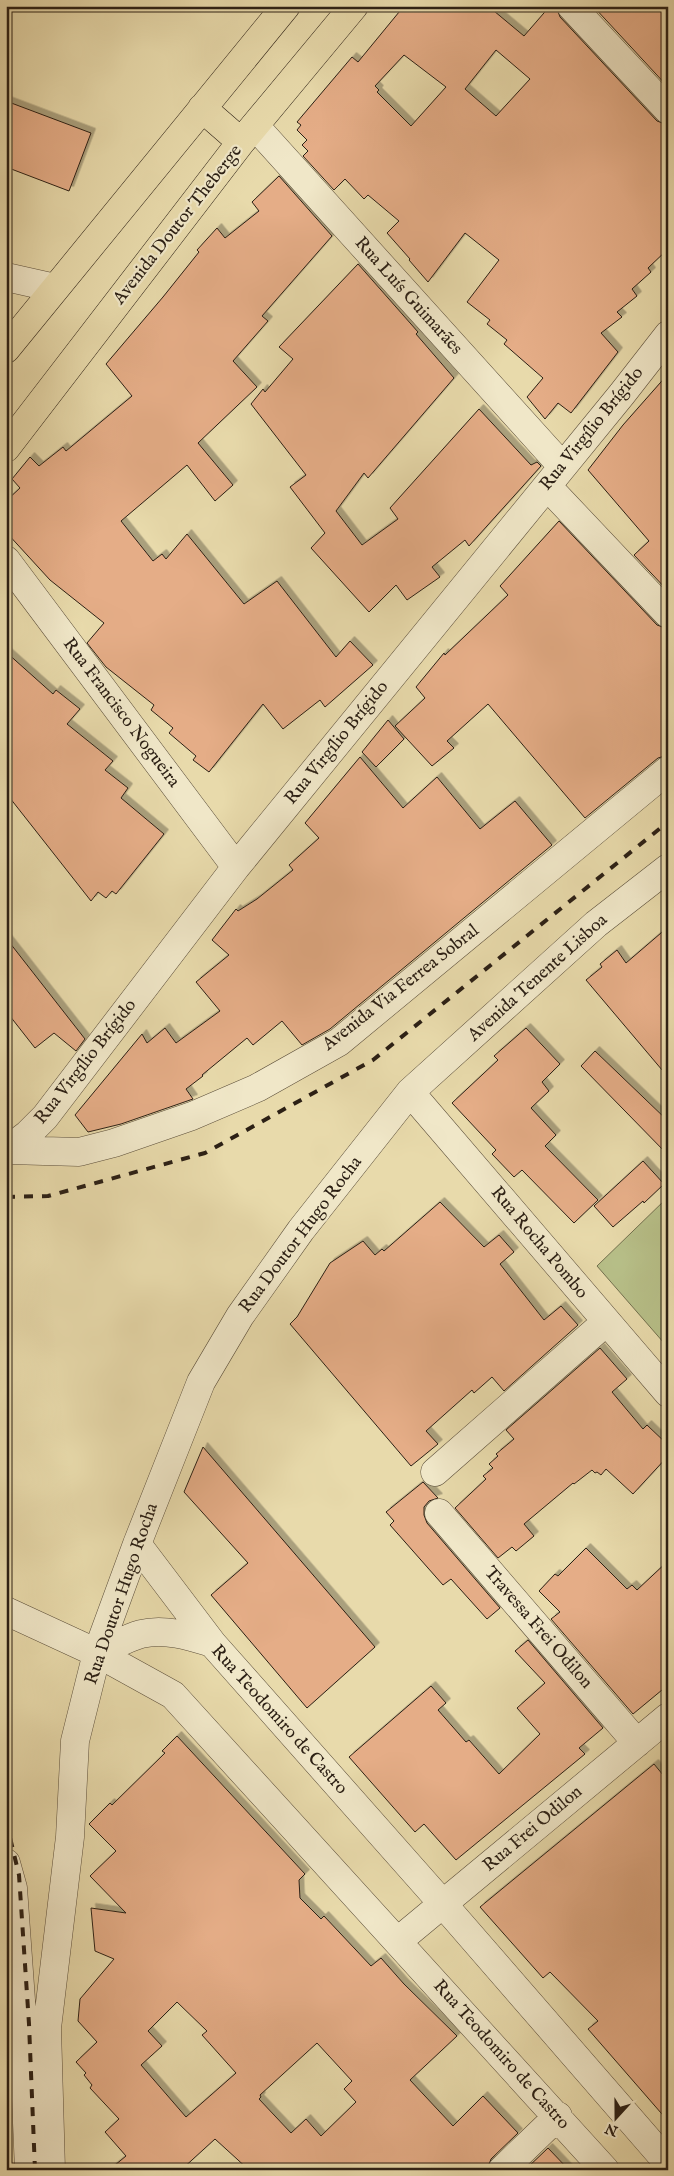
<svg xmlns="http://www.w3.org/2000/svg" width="674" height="2176" viewBox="0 0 674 2176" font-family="'IM FELL English',serif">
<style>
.green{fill:#b7bf88;stroke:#72704e}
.building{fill:#e5ad87;stroke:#2c2015;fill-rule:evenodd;filter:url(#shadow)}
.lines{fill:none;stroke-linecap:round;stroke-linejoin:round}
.minor-casing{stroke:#5b4e3a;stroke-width:29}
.major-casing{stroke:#2c2015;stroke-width:29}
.minor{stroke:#f0e7c8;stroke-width:28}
.major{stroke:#e8daab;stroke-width:28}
.rail{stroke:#2c2015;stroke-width:4;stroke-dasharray:9 9;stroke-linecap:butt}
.labels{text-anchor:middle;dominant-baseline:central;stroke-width:4.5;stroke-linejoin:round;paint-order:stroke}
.street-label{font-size:18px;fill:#2c2015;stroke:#f0e7c8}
</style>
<defs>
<filter id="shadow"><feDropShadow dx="4.5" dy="-4.5" stdDeviation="0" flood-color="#0004"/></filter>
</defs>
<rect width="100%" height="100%" fill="#e8daab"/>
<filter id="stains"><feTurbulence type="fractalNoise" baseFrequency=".004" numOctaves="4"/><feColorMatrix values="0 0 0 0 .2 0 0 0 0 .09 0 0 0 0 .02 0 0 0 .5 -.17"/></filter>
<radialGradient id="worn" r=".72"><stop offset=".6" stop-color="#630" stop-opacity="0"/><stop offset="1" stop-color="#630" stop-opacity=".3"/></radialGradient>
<!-- green -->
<path class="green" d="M668,1197V1339L664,1343L597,1266Z"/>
<!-- building -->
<path class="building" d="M404,6H488L524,36L550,6H556L560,17L657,121L668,125V249L648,268L651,272L632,289L637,296L617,312L622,317L601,333L618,352L571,413L558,403L545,419L527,397L543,378L504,344L507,340L487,324L490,320L467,302L499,260L465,233L428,282L409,260L410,259L387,233L399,221L368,195L364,199L345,179L334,190L303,156L308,151L302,145L307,140L297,130L301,125L297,122L352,57L358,62ZM496,50L530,79L496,116L465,89ZM404,55L446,87L411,126L377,92L379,90L375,86Z
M593,6H668V87Z
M6,101L91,133L69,191L6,167Z
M279,176L332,236L262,316L268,321L233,361L257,387L198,443L233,485L215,501L187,465L121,521L153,561L162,554L166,559L187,534L244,604L277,581L336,657L350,641L373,665L325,707L320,700L283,729L263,704L209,772L193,760L196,756L169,733L173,728L151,710L154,705L106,667L87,643L104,623L50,580L6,532V501L20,488L12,479L30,457L39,466L63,447L66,451L132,396L106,364L163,297L199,252L197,250L217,228L225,238L259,211L252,202Z
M358,264L418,332L416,334L454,378L368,478L364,473L336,511L362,545L398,519L390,508L479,409L531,465L537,462L541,466L469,546L465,540L432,567L440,577L407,600L396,585L369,612L311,548L325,533L290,487L306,475L251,404L263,389L265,392L293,359L279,347Z
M668,374V591L634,555L649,541L588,470L623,425Z
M559,521L657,625L668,629V755L658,758L585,818L488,704L447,741L454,748L432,766L395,726L425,698L416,687L444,653L445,655L508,595L500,586Z
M6,652L53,694L56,690L80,709L67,724L113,761L105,770L128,788L121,798L164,834L116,894L112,891L106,898L98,892L91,901L6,793Z
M388,720L404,739L376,767L362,752Z
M360,757L403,808L437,777L480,829L515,801L552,845L330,1029L302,1045L282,1021L253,1045L247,1038L202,1075L203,1076L186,1089L193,1099L121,1124L88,1132L75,1115L142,1034L147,1043L165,1028L176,1043L220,1011L196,982L229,955L212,940L236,909L238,911L257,899L293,870L289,865L319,838L305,823Z
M668,927V1077L586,980L602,967L600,964L617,950L626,963Z
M6,938L85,1039L76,1051L54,1033L35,1048L6,1011Z
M526,1028L560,1064L542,1082L549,1091L531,1108L556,1135L545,1146L598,1200L574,1223L522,1170L514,1177L492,1154L496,1150L452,1103L498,1060L494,1056Z
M595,1051L668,1121V1155L581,1066Z
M643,1161L664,1184L644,1203L643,1201L613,1227L594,1206Z
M440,1202L484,1247L499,1235L514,1252L500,1264L544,1320L561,1306L578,1325L504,1391L492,1377L474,1393L472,1390L426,1431L438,1444L411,1466L290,1324L297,1317L330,1263L363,1241L375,1255L382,1249L384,1251Z
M600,1348L627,1379L612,1392L643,1429L647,1425L668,1445V1456L633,1494L606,1469L601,1475L597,1472L595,1473L592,1470L574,1484L573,1483L524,1524L534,1536L516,1551L512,1547L498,1558L455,1508L486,1479L483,1476L493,1468L489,1464L498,1456L496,1454L514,1439L506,1430Z
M203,1447L375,1647L307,1708L211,1595L248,1563L184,1492Z
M423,1482L438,1498L429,1501L424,1507V1515L427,1523L500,1608L487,1619L451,1579L443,1585L390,1525L394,1521L386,1512Z
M586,1548L627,1589L632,1585L637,1590L668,1561V1685L633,1714L551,1619L560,1612L539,1591L555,1574L558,1576Z
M528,1640L603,1728L579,1748L585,1754L456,1860L424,1824L415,1832L349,1757L431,1686L446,1703L438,1710L466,1742L469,1740L499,1774L540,1734L517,1708L545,1683L515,1651Z
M177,1736L305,1874L299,1880L300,1898L321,1919L324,1916L371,1966L381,1958L404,1984L457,2036L410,2080L453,2126L483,2096L518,2133L491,2159L487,2170H249L215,2139L181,2170H109L126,2156L105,2132L119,2119L90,2088L92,2085L84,2075L86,2073L76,2062L97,2042L78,2021L80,1999L114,1959L95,1951L91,1908L126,1913L90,1876L116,1851L89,1824L110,1803L112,1805L165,1753L162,1751ZM177,2002L207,2031L202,2035L236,2073L186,2117L141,2065L162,2046L148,2031ZM317,2043L352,2081L344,2089L356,2102L321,2136L306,2119L291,2133L259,2099L261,2097L260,2095Z
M654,1764L668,1781V2121L588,2029L598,2021L550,1972L543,1978L480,1907Z
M548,2148L569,2170H525Z"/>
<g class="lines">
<!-- minor casing -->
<g class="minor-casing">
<path id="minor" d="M571,6L668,110
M255,126L562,466
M6,277L55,288
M547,486L668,614
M6,560L236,867
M410,1092L668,1393
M9,1150L79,1152L114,1143L192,1116L257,1088L339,1042L668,770
M6,1151L28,1134L45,1117L236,867L622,394L668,335
M435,1472L606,1322
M439,1513L637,1743
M137,1544L212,1643L443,1904L668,2163
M6,1611L97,1653L173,1695L605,2170
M97,1653C112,1647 126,1638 141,1634C164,1628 190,1636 212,1643
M6,1863L13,1888L23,2028L29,2170
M398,1941L668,1717
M51,2170L47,2028L70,1837L75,1741L97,1653L137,1544L201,1382L240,1316L301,1230L410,1092L596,924L668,868
M502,2170L558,2116"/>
</g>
<!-- major casing -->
<g class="major-casing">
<path id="major" d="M202,108L241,142
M6,349L286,6
M6,448L241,142L354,6"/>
</g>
<!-- minor -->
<use href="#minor" class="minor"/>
<!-- major -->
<use href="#major" class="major"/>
<!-- rail -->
<path class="rail" d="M6,1197L48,1196L205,1153L373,1060L668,822
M6,1821L19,1875L29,2024L35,2170"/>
</g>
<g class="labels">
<!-- street labels -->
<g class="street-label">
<text transform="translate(178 225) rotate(-52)">Avenida Doutor Theberge</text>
<text transform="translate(408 296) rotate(48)">Rua Luís Guimarães</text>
<text transform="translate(592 429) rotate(-51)">Rua Virgílio Brígido</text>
<text transform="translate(121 713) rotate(53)">Rua Francisco Nogueira</text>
<text transform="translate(337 743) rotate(-51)">Rua Virgílio Brígido</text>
<text transform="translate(538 978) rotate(-42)">Avenida Tenente Lisboa</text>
<text transform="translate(401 988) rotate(-38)">Avenida Via Ferrea Sobral</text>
<text transform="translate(86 1062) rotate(-52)">Rua Virgílio Brígido</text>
<text transform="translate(301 1235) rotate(-53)">Rua Doutor Hugo Rocha</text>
<text transform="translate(539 1243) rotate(50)">Rua Rocha Pombo</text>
<text transform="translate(122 1594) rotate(-71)">Rua Doutor Hugo Rocha</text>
<text transform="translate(538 1628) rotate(49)">Travessa Frei Odilon</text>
<text transform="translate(279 1720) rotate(48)">Rua Teodomiro de Castro</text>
<text transform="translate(533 1829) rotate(-40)">Rua Frei Odilon</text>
<text transform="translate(501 2055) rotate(48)">Rua Teodomiro de Castro</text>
</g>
</g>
<!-- margin -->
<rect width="674" height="2176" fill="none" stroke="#e8daab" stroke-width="25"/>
<rect x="8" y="8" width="659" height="2161" fill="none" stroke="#2c2015" stroke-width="2.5"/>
<rect x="12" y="12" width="649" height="2151" fill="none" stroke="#2c2015"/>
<!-- north arrow -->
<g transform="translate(616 2118) rotate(201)" stroke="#f0e7c8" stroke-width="4" paint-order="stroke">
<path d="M0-4L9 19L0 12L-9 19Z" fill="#2c2015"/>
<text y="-8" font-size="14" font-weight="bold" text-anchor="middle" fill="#2c2015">N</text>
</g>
<rect width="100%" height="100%" filter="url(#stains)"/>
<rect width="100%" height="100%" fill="url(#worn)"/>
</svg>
